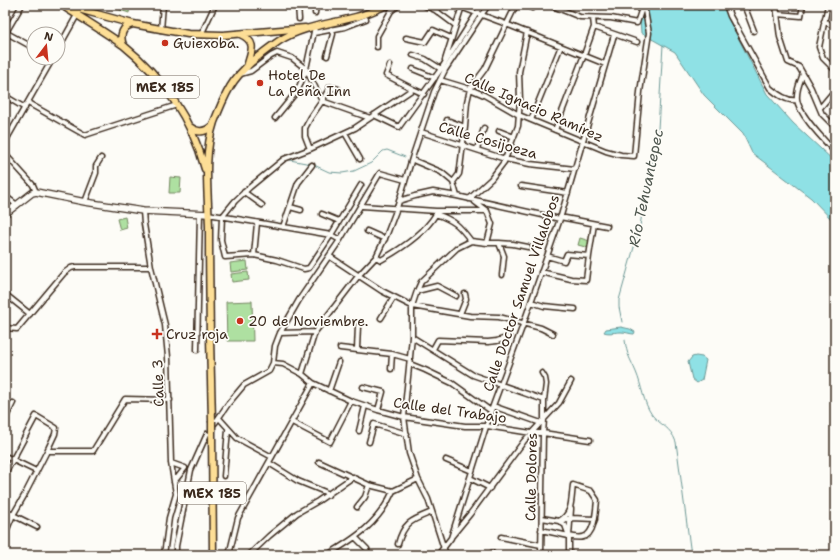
<svg xmlns="http://www.w3.org/2000/svg" width="840" height="560" viewBox="0 0 840 560" font-family="'Shantell Sans',sans-serif">
<style>
.green{fill:#aee0a1;stroke:#748560}
.water{fill:#8fe1e5;stroke:#6d9895}
.lines{fill:none;stroke-linecap:round;stroke-linejoin:round}
.stream{stroke:#6d9895;stroke-width:1}
.street-casing{stroke:#3b2a1e;stroke-width:7}
.secondary-casing{stroke:#3b2a1e;stroke-width:8}
.primary-casing{stroke:#3b2a1e;stroke-width:9}
.street{stroke:#fdfcf7;stroke-width:4}
.secondary{stroke:#fdfcf7;stroke-width:5.5}
.primary{stroke:#fdde96;stroke-width:6}
.primary-bridge-casing{stroke:#3b2a1e;stroke-width:9;stroke-linecap:butt}
.primary-bridge{stroke:#fdde96;stroke-width:6}
.poi-dot{fill:#c8321e;stroke:#fdfcf7;stroke-width:1.5}
.labels{text-anchor:middle;dominant-baseline:central;stroke-width:3.5;stroke-linejoin:round;paint-order:stroke}
.shield{fill:#fdfcf7;stroke:#75695f;stroke-width:1}
.shield-label{font-size:13px;font-weight:bold;fill:#3b2a1e}
.poi-label{font-size:14px;fill:#3b2a1e;stroke:#fdfcf7;text-anchor:start}
.street-label{font-size:14px;fill:#3b2a1e;stroke:#fdfcf7}
.water-label{font-size:15px;font-style:italic;fill:#505850;stroke:#fdfcf7}
</style>
<rect width="100%" height="100%" fill="#fdfcf7"/>
<filter id="ink" filterUnits="userSpaceOnUse"><feTurbulence type="fractalNoise" baseFrequency=".025" numOctaves="2"/><feDisplacementMap in="SourceGraphic" scale="8" xChannelSelector="R" yChannelSelector="G"/><feConvolveMatrix kernelMatrix="1 2 1 2 8 2 1 2 1" color-interpolation-filters="sRGB"/></filter>
<g filter="url(#ink)">
<!-- green -->
<path class="green" d="M106,5H130L129,13Z
M170,177L181,178L180,193H169Z
M125,217L127,228L120,230L117,219Z
M580,238L590,241L589,248L578,245Z
M247,261L248,270L231,272L230,263Z
M248,272L249,280L232,282L231,274Z
M252,301L253,341H227L226,302Z"/>
<!-- water -->
<path class="water" d="M639,5H726L729,20L767,94L793,123L835,162V223L811,198L752,153L743,134L704,95L675,52L641,33Z
M621,327L630,329L635,332L634,334C630,334 626,332 621,332C615,332 609,334 604,332L606,329Z
M696,356L702,357L706,360L702,380L697,383L692,379L688,362L692,357Z"/>
<g class="lines">
<!-- stream -->
<path class="stream" d="M290,160L311,164
M314,165L329,172L342,173L354,171L371,163L383,151L387,150L405,157
M622,322L619,307V300L640,226L646,188L649,181L653,158L657,146L663,45
M625,340C627,356 630,358 636,372C642,386 643,402 652,415C661,426 670,426 676,442L691,555"/>
<!-- street casing -->
<g class="street-casing">
<path id="street" d="M298,5L299,19
M423,5L435,10L455,25
M455,5L506,24L605,64
M525,5L532,8L538,5
M550,5L580,17L611,18L637,23L643,5
M726,5L730,16L770,88C777,94 787,102 797,100
M744,5L754,31
M776,5L780,37L788,62L799,67L811,88L822,114L835,127
M828,5L819,47L823,58L835,70
M315,13L316,5
M777,14L801,16L803,5
M824,21L835,27
M594,27L637,42
M161,30L163,5
M5,32L34,48
M314,33L345,27L366,19
M5,34L22,5
M201,35L215,5
M406,38L425,42L433,30L451,38
M377,47V36L391,11L399,5
M58,49L77,15
M413,55L425,59L441,69
M327,56L333,34L331,29
M445,60L462,6
M390,65L386,75L413,89
M413,69L435,78
M240,74L251,71L271,56L277,53L292,58L306,69L322,101L370,118
M803,74C800,82 796,90 797,99C798,114 825,141 835,152
M440,80L470,89L484,95L519,115L606,151L621,155L634,156L640,92L649,33L644,5
M5,96L25,108
M28,103L85,135L177,105
M820,108L835,90
M374,115L399,127L441,69L482,5
M275,118L298,90L306,69L315,27
M447,120L465,127
M531,120L561,46
M555,130L584,55L594,27L593,18
M499,131L514,137
M421,132L505,159L530,164L575,169
M345,133L360,159
M5,142L53,58
M310,149L305,136V128L311,117L322,101L330,87L338,89
M477,149L484,128
M5,154L33,185L36,192
M415,161L441,172L453,182L457,196
M453,182L459,174L460,168L465,127L467,102L470,89L485,69L516,5
M361,185L331,235L309,268L304,269L277,260L254,255L225,257L221,240L222,217L235,201L250,187L284,159L310,149L355,128L413,89L424,94
M521,186L568,193
M244,192L262,205
M5,196L17,205
M469,199L491,179L504,162L518,126L520,100L519,72L527,32
M399,201L415,196L433,192L457,196L560,219
M85,202L96,173V166L101,158
M362,206L436,211V214C455,221 459,225 471,241
M290,207L301,210
M143,211L144,224L151,267L165,325L168,357L171,463L176,494L169,518L164,555
M436,211H487L475,202
M208,214L331,235L340,240
M322,214L339,221
M560,217L607,226
M283,227L298,183L312,165
M367,231L385,239
M487,243H499L504,256L502,275
M499,243L513,244L528,247
M254,255L257,223
M329,256L382,291L412,306L470,316L499,317L541,328L553,334
M547,256L564,261L567,254L589,256L594,224
M376,257L381,260C401,249 424,234 436,214
M541,272L571,279L586,280L589,256
M417,291L437,286L456,296
M5,294L30,314
M531,302L544,306L575,309
M460,314L466,299L465,294
M381,318L394,297
M5,328L17,329L64,273L71,268L75,267H151
M280,333L315,332
M412,337L473,375L544,400
M340,348L392,354L410,359
M357,349L358,326
M433,349L438,340L488,342L497,341L509,337
M197,350L200,214
M273,363L283,364L302,374L313,383L351,401L378,410L404,417L465,426H487L531,433H543L590,440
M410,364L425,370L452,383L491,411
M391,369L392,354
M302,374L315,332L359,275L376,257L387,234L397,208L413,155L434,92L445,70L488,5
M363,387L383,392L378,410
M329,391L339,362
M493,406L541,423
M219,418L237,438L272,457
M5,419L13,403
M292,422L330,442L351,401
M215,423L228,404L244,385L269,371L273,363L275,346L280,333L299,300L340,240L380,173L405,180
M359,431L365,406
M369,442L374,424L407,434
M47,451H93L125,399L170,400
M5,456L36,471
M446,460L472,471
M319,462L369,485L393,491
M171,463L185,468L174,482
M269,463L298,481L325,492L328,495
M5,474L36,416L56,428L55,434L47,451L24,496L13,515L5,534
M224,476L228,430
M470,478L490,488
M357,507L365,497L369,485
M5,511L37,527
M542,518L559,521L571,518L595,519
M559,521C573,514 571,499 573,485L591,491L597,500C596,510 595,535 583,537C579,538 573,537 569,536
M559,521L565,525L569,536
M541,530L569,536V555
M452,536L470,514L524,441L559,403L571,381
M569,536L571,509
M355,537L367,549
M501,537L541,545
M398,544C404,522 412,520 432,512
M176,555V546L191,470L207,434
M229,555L238,518L313,383
M249,555L269,536L297,513L318,501L353,477
M327,555C356,538 379,523 393,491L418,479
M438,555L451,538L491,411L523,325L560,219L614,35
M446,555L428,499L418,479L409,453L404,417L412,337V306L417,291L421,282L457,248L471,241L487,243L492,224L487,211
M491,555L492,553
M541,555L543,433L544,420V400L546,384L545,378L542,373"/>
</g>
<!-- secondary casing -->
<g class="secondary-casing">
<path id="secondary" d="M5,214L32,193L36,192L85,202L143,211L208,214"/>
</g>
<!-- primary casing -->
<g class="primary-casing">
<path id="primary" d="M64,5L133,24L188,34L223,35L305,28
M66,8C85,20 105,32 123,45C163,77 192,120 205,169
M240,34C258,42 251,52 247,67
M123,45C119,35 123,26 133,24
M190,127C198,134 206,132 213,125
M212,421C210,356 209,292 209,227C208,193 203,155 214,122C220,108 225,93 234,81C245,66 263,52 279,41C302,26 331,24 356,17C367,14 377,9 387,5
M212,431L213,555"/>
</g>
<!-- street -->
<use href="#street" class="street"/>
<!-- secondary -->
<use href="#secondary" class="secondary"/>
<!-- primary -->
<use href="#primary" class="primary"/>
<!-- primary-bridge casing -->
<g class="primary-bridge-casing">
<path id="primary-bridge" d="M212,421V431"/>
</g>
<!-- primary-bridge -->
<use href="#primary-bridge" class="primary-bridge"/>
</g>
</g>
<!-- markers -->
<g class="poi-dot">
<circle cx="165" cy="43" r="4"/>
<circle cx="260" cy="83" r="4"/>
<circle cx="240" cy="321" r="4"/>
<path d="M155 328h4v4h4v4h-4v4h-4v-4h-4v-4h4z"/>
</g>
<g class="labels">
<!-- shield labels -->
<g class="shield">
<rect x="131" y="76" width="68" height="22" rx="3"/>
<rect x="178" y="482" width="68" height="22" rx="3"/>
</g>
<g class="shield-label">
<text x="165" y="87">MEX 185</text>
<text x="212" y="493">MEX 185</text>
</g>
<!-- poi labels -->
<g class="poi-label">
<text x="173" y="43">Guiexoba.</text>
<text x="268" y="75">Hotel De<tspan x="268" dy="16">La Peña Inn</tspan></text>
<text x="248" y="321">20 de Noviembre.</text>
<text x="166" y="334">Cruz roja</text>
</g>
<!-- street labels -->
<g class="street-label">
<text transform="translate(534 107) rotate(24)">Calle Ignacio Ramírez</text>
<text transform="translate(488 140) rotate(16)">Calle Cosijoeza</text>
<text transform="translate(521 293) rotate(-71)">Calle Doctor Samuel Villalobos</text>
<text transform="translate(158 383) rotate(-92)">Calle 3</text>
<text transform="translate(450 410) rotate(8)">Calle del Trabajo</text>
<text transform="translate(531 477) rotate(-89)">Calle Dolores</text>
</g>
<!-- water labels -->
<g class="water-label">
<text transform="translate(646 188) rotate(-78)">Río Tehuantepec</text>
</g>
</g>
<!-- margin -->
<rect width="840" height="560" fill="none" stroke="#fdfcf7" stroke-width="20"/>
<rect x="10" y="10" width="820" height="540" fill="none" stroke="#3b2a1e" stroke-width="1.5" filter="url(#ink)"/>
<!-- north arrow -->
<g transform="translate(46 46) rotate(16)"><circle r="19" fill="#fdfcf7" stroke="#afa8a0"/>
<path d="M0-3L7 15L0 10L-7 15Z" fill="#c8321e"/>
<text y="-6" font-size="11" font-weight="bold" text-anchor="middle" fill="#3b2a1e">N</text>
</g>
</svg>
